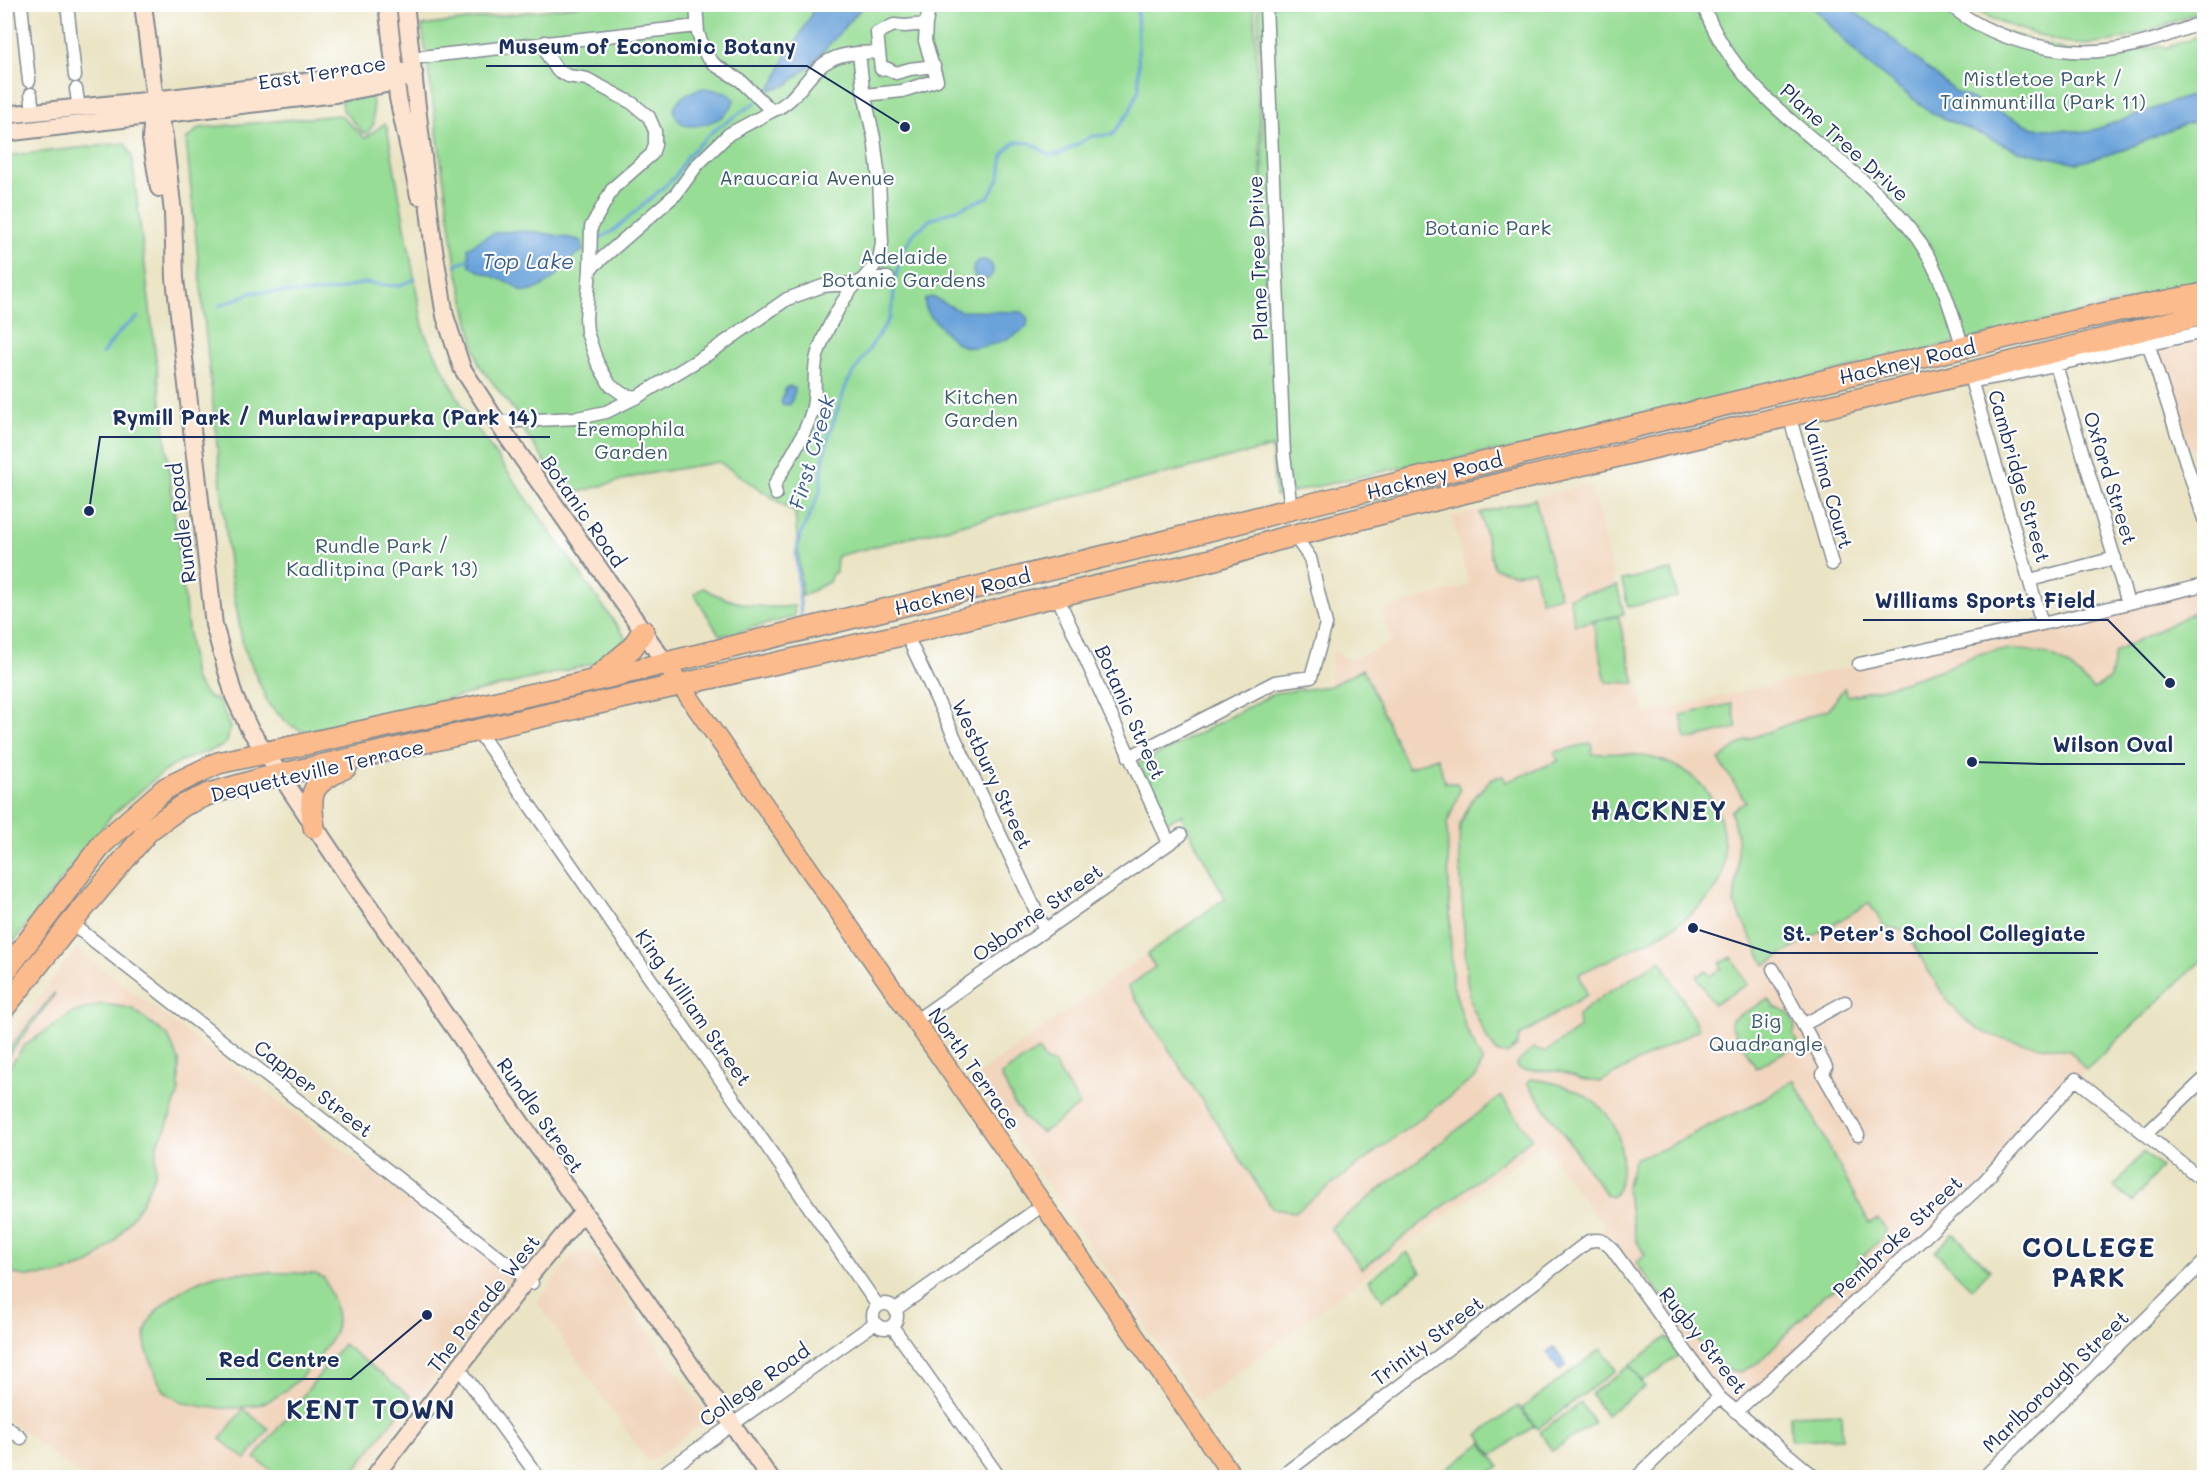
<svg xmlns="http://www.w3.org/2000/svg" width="2209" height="1482" viewBox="0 0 2209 1482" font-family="Mali,sans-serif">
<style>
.built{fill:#f1d5bd}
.green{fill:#98dd96;stroke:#5a867a;stroke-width:1.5}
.water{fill:#6ba3da;stroke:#43699c;stroke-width:1.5}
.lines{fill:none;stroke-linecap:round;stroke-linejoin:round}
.stream{stroke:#6ba3da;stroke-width:3}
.street-casing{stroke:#828a91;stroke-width:15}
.secondary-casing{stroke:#828a91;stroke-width:20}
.primary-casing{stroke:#828a91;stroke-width:21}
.highway-casing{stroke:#828a91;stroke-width:24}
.street{stroke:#fff;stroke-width:12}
.secondary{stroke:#fde4d1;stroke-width:16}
.primary{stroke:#fbbb8d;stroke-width:18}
.highway{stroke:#fbbb8d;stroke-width:21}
.labels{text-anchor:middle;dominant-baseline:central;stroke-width:4.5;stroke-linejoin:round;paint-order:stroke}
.street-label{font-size:20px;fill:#1b2f5e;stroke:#fff}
.park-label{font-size:20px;fill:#3a5a6c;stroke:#fff}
.water-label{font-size:21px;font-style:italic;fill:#3b5d90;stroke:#fff}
.district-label{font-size:26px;font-weight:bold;letter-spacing:1.5px;fill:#1b2f5e;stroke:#fff}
.leader{fill:none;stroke:#1b2f5e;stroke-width:2}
.callout-dot{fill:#1b2f5e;stroke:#fff;stroke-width:2}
.callout-label{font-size:21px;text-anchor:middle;font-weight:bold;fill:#1b2f5e;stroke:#fff;stroke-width:4.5;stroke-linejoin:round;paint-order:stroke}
</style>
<rect width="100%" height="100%" fill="#fff"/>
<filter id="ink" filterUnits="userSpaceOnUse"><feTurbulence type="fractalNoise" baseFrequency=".0167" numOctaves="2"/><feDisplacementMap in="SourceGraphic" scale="12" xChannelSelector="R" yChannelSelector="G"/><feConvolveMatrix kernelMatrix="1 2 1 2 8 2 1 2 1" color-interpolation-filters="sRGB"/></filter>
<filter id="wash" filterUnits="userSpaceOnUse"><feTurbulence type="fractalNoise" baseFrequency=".008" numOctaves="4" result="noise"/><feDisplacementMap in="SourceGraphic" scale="24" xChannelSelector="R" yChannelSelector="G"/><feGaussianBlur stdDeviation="1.35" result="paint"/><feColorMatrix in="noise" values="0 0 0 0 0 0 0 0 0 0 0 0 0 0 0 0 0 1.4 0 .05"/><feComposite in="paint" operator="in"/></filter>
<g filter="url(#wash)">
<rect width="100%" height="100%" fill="#eae4c4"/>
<!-- built -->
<path class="built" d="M2204,332V446L2183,451L2149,346Z
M1591,484L1645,714L2204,585V958L2076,1079L1980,1186L1736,1412L1597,1235L1605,1224L1600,1217L1597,1218L1542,1143L1198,1402L974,1077L1223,899L1181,815L1202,804L1174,746L1277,692L1318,687L1329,688L1333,650L1350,661L1392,642L1382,610L1469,585L1452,517Z
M76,949L512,1278L357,1477H83L5,1417L4,1044Z
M582,1250L595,1256L708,1416V1420L648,1462L537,1302L573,1255Z"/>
<!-- green -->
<path class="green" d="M591,4L1254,5L1269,363L1258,5H1811L1866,63L1932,113L2019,151L2078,163L2123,150L2184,124L2204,119V283L1500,452L1489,451L1426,466L1420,463L1275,496L1272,447L837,556L836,572L832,574L829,582L802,596L795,513L719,462L641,475L568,495L519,424V417L479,365L456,265L422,26Z
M2204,4V10C2169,23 2133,40 2095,44C2072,47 2045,38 2023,30C2005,24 1985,18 1970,5Z
M1844,5H1944L1964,20L2085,56L2127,54L2160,45L2166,48L2201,35L2204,30V91L2088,132L2034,128L1956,92L1882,31Z
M372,96L374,124L367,133H363L342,109L341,100Z
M340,115L365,138L384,124L387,127L424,332L466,413L628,641L600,662L307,733L290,725L269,705L243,646L230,572L186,140L199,128Z
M125,143L132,157L194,679L207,696L219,701L230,727L227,742L220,747L181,761L163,772L111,816L5,953V156Z
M1535,499L1560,596L1541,601L1534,570L1515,574L1494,568L1480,513Z
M1672,570L1677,597L1628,607L1622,580Z
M1617,586L1624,614L1575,625L1569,597Z
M703,588C730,604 763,610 794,606V617L720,636L694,594Z
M2204,607V958L2086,1070L2069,1050C2043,1046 1997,1042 1975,1027C1944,1007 1924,961 1905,930L1885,928L1869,903L1765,965L1734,903L1738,866L1737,837L1731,811L1746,802L1719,760L1746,740L1829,709L1844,688L1848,696C1881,690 1914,679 1945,668C1956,664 1967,657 1979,654C2003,647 2037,648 2059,660C2073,668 2083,679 2094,690L2110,678L2115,652Z
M1618,616L1635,683L1606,682L1593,622Z
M1363,669L1408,768L1437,757L1445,783H1457L1460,790L1447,824L1452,982L1466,1028L1482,1061L1477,1076L1295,1212L1273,1209L1128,987L1155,967L1147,955L1225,898L1181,816L1184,814L1164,823L1137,764L1175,746L1275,693L1330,686Z
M1732,704L1737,728L1686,740L1681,715Z
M1591,743L1593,754C1657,749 1719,769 1724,842C1724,855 1725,875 1717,887C1688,929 1624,952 1579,974L1587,995L1519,1036L1517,1046L1507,1054L1498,1053L1488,1040L1472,1007L1467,981L1459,846L1460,825L1471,801L1492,778L1503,776L1506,782L1558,761L1555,752Z
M1732,957L1747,985L1713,1004L1697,976L1706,971L1710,976L1722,969L1720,963Z
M1661,960L1699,1029L1600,1082L1581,1079L1558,1071L1522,1070L1518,1067L1517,1063L1534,1048L1546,1052L1579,1028L1578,1015L1604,995Z
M54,993L55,994L5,1060V1054Z
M1769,999L1774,1007C1787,1010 1793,1015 1795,1029L1793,1035L1798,1044L1756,1068L1731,1025L1732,1019Z
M102,1004L131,1008L168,1036L179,1060V1091L165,1131L157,1143L155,1174L141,1204L115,1241L90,1264L56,1275L24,1276L5,1272V1068L10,1066L24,1046L72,1013Z
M1038,1050L1046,1061L1053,1063L1080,1105L1042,1133L1023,1118L1020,1109L1016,1108L1001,1075Z
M1530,1079C1580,1084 1626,1110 1621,1167C1621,1177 1620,1190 1612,1197L1606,1195L1527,1082Z
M1794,1080L1869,1223L1878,1219L1886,1229L1885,1235L1859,1261L1856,1276L1845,1285L1825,1294L1759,1362L1741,1372L1720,1369L1636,1263L1645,1255L1636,1240L1626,1188L1635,1158L1661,1150L1720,1120L1748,1108Z
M1501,1096L1532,1138L1362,1269L1330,1228Z
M2143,1152L2161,1167L2133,1202L2114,1187Z
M1953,1233L1990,1270L1972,1289L1935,1252Z
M1407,1252L1421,1272L1383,1300L1369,1280Z
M292,1273L315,1274L324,1278C344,1324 342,1329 310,1367C299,1380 283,1394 268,1401C242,1412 189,1411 167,1393C159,1387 156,1374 153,1365C149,1357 145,1348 145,1339C145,1308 189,1283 215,1275C231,1270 274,1273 292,1273Z
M1667,1337L1680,1354L1643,1382L1630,1365Z
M343,1344L411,1397L349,1477H280L255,1458Z
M1601,1349L1616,1370L1537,1429L1522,1408Z
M1630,1366L1645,1387L1606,1415L1591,1394Z
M1581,1403L1594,1423L1552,1451L1540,1432Z
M1518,1406L1534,1426L1493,1455L1478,1435Z
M243,1409L269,1429L246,1459L220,1439Z
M1841,1413L1842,1438L1791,1440L1790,1415Z
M1482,1443L1499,1466L1483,1477H1444L1441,1473Z"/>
<!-- water -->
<path class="water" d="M814,5H864L813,63L787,85L769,90L777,78L787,53L796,42L812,13Z
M1811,5H1844L1882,31L1956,92L2034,128L2088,132L2204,91V119L2184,124L2123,150L2078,163L2019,151L1932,113L1866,63Z
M704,88L726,92L734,99C732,118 700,129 684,125C660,108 685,91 704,88Z
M518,231L538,232L579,240L582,242L583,251C571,256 567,264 559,273C551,281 533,295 521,291C517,289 514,284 509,283C496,276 482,274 470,266L468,248C492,233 489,232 518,231Z
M973 270a10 10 0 1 1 20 0a10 10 0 1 1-20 0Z
M932,297L960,311L1022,312L1028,319L1027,326C1014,339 979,353 961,345C952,342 943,330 937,323C930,316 923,309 925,299Z
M789,386L794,388L795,391L790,405L782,404L781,401L786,388Z
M5,447C14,467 16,484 5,504Z
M1554,1347L1566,1365L1559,1370L1547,1352Z"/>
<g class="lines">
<!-- stream -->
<path class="stream" d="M761,97L769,90
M594,241L613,231L674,178L688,155L713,131L756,102
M456,265L471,258
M219,306L254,292L312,293L338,290L363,283L399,286L415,279
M102,354L121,330L138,317
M801,616L796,554L800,536L820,492L824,455L829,435L847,383L889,319L893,302L895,279L903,250L915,232L931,219L988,197L1000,177L1003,154L1015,142L1031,143L1049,155L1060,154L1092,136L1112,135L1130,111L1139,89L1137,4"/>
</g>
</g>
<g filter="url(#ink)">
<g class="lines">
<!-- street casing -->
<g class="street-casing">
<path id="street" d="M21,4L29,81
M67,4L75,76
M1266,4L1284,455L1291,509
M1703,4C1737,102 1839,147 1903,220C1937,259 1948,301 1963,348
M1949,4C1987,38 2057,57 2108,50C2142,46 2173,33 2204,22
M545,42L548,56L557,70L568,76L587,79L632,103L649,117L655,131V145L652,154L613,188L591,227L590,269L586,318L587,332L597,362L610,385L624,395L637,397
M879,52L877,33L894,25L905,26L926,24
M859,53L863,89L874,138L879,179L882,243L879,260L863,279
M412,58L697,26
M76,89L79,108
M31,94L33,112
M865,95L902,91L937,80L925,41L926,24L930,4
M772,111C800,100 806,71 832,59C846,52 864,53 879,52L881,69L886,68L896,73L910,69L934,66
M590,269L676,194L697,165L729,134L772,111L741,81L715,65L706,55L698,33L696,4
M2149,346L2204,519
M2056,365L2128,603
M1969,373L2042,624
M1973,381L2013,374L2204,332
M1789,415L1832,564
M497,422L577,418L606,412L637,397L708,354L787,299L823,286L857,283
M776,494L774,486C787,462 804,438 812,411C817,394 813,378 816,361C819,343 846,288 861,281C869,277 879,278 888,278
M2030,580L2115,558
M1057,596L1169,843
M906,634L1045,930
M1859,664L2042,624L2204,585
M478,731L878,1306
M1129,757L1275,682L1311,677L1326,624L1310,558L1294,535
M71,923L532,1283
M1773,969L1826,1067L1823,1074L1858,1135
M915,1021L1181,835
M1803,1025L1845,1002
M2146,1134L2204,1079
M873 1316a12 12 0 1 1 24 0a12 12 0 1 1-24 0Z
M896,1309L1043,1205
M892,1326L1000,1478
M459,1368L539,1478
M1736,1412L1980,1186L2076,1079L2204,1181
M4,1425L21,1438
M657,1478L875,1323
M1279,1478L1589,1241C1600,1238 1605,1241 1612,1249L1719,1397L1816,1478
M1636,1478L1719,1397
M1983,1478L2204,1262"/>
</g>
<!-- secondary casing -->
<g class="secondary-casing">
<path id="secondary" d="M143,4L155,100L164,136L173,213L175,278L214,625L234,696L249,728L347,875L770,1478
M387,4L398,98L419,196
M405,4L433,243L445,316L462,368L497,422L666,664
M153,113L151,139L159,188
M4,115L145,101L394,71L414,73
M4,133L335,94L396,82L414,73
M373,1478L527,1279L583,1212"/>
</g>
<!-- primary casing -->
<g class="primary-casing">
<path id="primary" d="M666,664L1234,1478"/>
</g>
<!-- highway casing -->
<g class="highway-casing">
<path id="highway" d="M597,677L632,648L643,631
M314,827C308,789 312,784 346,767
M4,973L103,843L166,788L218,763L592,681L1167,541L1291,509L2115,311L2204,294
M4,1008L71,923L149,830L184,805L209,794L261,779L906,634L1026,603L1215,559L1276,540L1462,493L1969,373L2204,314"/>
</g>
<!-- street -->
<use href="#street" class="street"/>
<!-- secondary -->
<use href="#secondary" class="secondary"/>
<!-- primary -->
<use href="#primary" class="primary"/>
<!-- highway -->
<use href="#highway" class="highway"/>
</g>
</g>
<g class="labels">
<!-- street labels -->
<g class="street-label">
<text transform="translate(322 72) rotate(-9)">East Terrace</text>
<text transform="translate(1845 142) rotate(42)">Plane Tree Drive</text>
<text transform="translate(1257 258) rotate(-92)">Plane Tree Drive</text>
<text transform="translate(1907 361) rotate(-13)">Hackney Road</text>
<text transform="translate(1434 475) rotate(-14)">Hackney Road</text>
<text transform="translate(2020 476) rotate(74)">Cambridge Street</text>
<text transform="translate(2111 478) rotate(73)">Oxford Street</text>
<text transform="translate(1829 484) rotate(74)">Vailima Court</text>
<text transform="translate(584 511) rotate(55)">Botanic Road</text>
<text transform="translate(181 523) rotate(-97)">Rundle Road</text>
<text transform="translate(962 591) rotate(-14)">Hackney Road</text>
<text transform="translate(1131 712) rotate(66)">Botanic Street</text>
<text transform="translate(317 770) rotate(-13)">Dequetteville Terrace</text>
<text transform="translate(993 774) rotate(65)">Westbury Street</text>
<text transform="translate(1037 912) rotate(-35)">Osborne Street</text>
<text transform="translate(694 1007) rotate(55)">King William Street</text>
<text transform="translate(975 1068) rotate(55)">North Terrace</text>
<text transform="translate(314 1088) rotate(38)">Capper Street</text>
<text transform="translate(541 1115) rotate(55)">Rundle Street</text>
<text transform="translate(1897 1236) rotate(-43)">Pembroke Street</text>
<text transform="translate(483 1303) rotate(-52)">The Parade West</text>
<text transform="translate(1427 1340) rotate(-37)">Trinity Street</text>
<text transform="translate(1704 1340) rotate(52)">Rugby Street</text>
<text transform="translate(2055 1381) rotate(-44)">Marlborough Street</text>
<text transform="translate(754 1384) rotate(-35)">College Road</text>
</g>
<!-- park labels -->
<g class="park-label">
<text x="2043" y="78">Mistletoe Park /<tspan x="2043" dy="23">Tainmuntilla (Park 11)</tspan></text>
<text x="807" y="177">Araucaria Avenue</text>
<text x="1488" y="227">Botanic Park</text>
<text x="904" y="256">Adelaide<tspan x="904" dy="23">Botanic Gardens</tspan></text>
<text x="981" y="396">Kitchen<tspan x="981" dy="23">Garden</tspan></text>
<text x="631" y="428">Eremophila<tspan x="631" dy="23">Garden</tspan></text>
<text x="382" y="545">Rundle Park /<tspan x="382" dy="23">Kadlitpina (Park 13)</tspan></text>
<text x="1766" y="1020">Big<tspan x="1766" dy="23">Quadrangle</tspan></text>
</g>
<!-- water labels -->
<g class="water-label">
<text x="528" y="260">Top Lake</text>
<text transform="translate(811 452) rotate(-74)">First Creek</text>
</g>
<!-- district labels -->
<g class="district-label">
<text x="1659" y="810">HACKNEY</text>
<text x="2089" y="1247">COLLEGE<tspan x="2089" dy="30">PARK</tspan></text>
<text x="371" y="1409">KENT TOWN</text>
</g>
</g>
<!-- callouts -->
<path class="leader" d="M905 127L807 66H486M89 511L100 437H550M2170 683L2108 620H1863M1972 762L2041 764H2185M1693 928L1771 953H2098M427 1315L351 1379H206"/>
<g class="callout-dot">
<circle cx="905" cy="127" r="6"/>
<circle cx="89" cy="511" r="6"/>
<circle cx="2170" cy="683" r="6"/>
<circle cx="1972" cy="762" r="6"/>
<circle cx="1693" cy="928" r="6"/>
<circle cx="427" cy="1315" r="6"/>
</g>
<g class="callout-label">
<text x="647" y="54">Museum of Economic Botany</text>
<text x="325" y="425">Rymill Park / Murlawirrapurka (Park 14)</text>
<text x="1985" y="608">Williams Sports Field</text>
<text x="2113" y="752">Wilson Oval</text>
<text x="1934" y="941">St. Peter's School Collegiate</text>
<text x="279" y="1367">Red Centre</text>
</g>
<!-- margin -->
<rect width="2209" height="1482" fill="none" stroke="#fff" stroke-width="24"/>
</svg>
